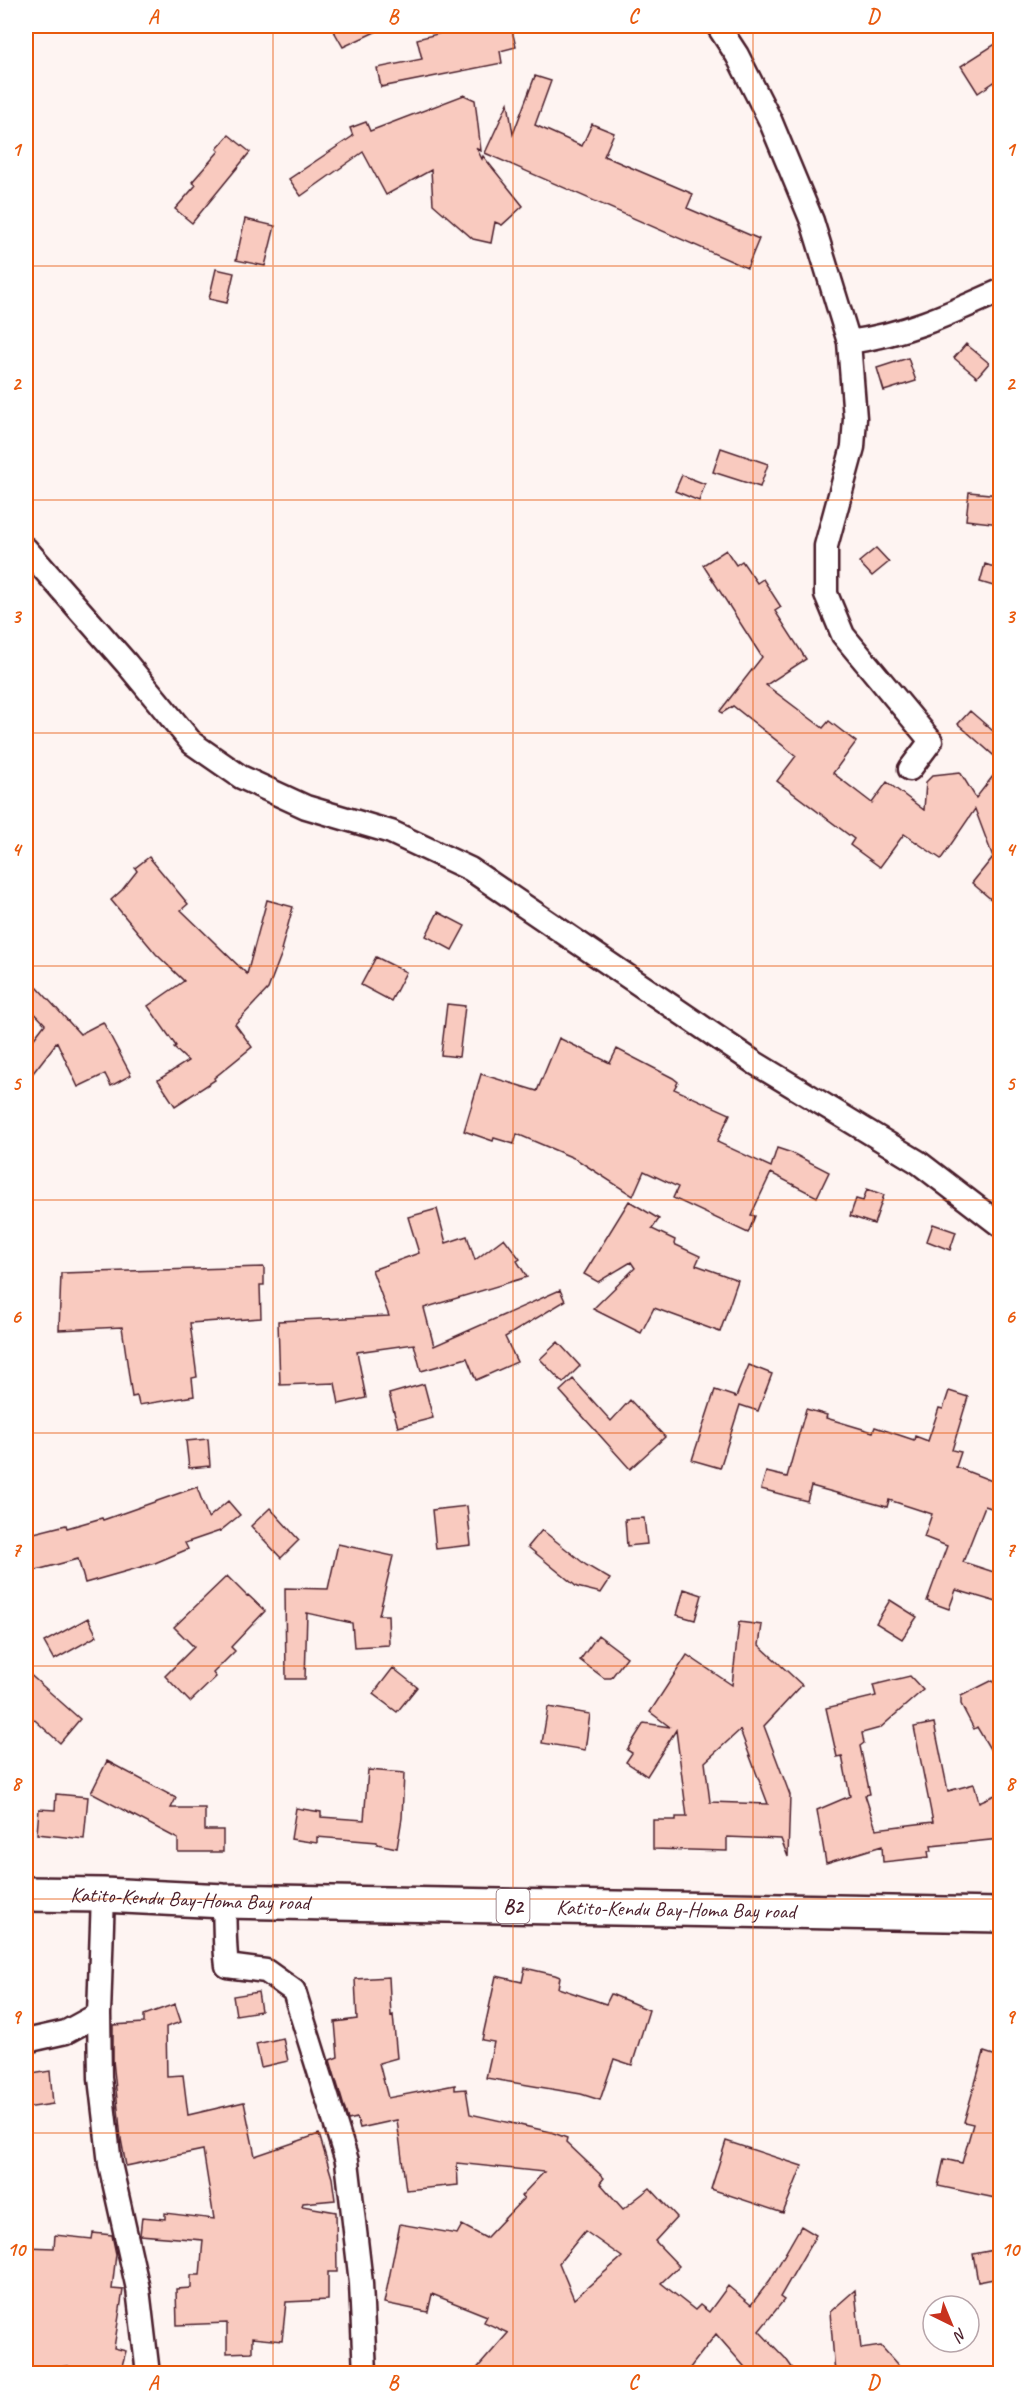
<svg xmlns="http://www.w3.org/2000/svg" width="1026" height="2399" viewBox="0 0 1026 2399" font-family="Caveat,sans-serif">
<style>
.building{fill:#f9cabf;stroke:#4a1f2b;stroke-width:1.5;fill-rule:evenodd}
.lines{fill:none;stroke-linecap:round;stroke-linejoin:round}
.minor-casing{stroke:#4a1f2b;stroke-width:27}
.trunk-casing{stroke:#4a1f2b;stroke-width:38}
.minor{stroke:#fff;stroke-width:22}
.trunk{stroke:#fff;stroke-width:33}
.grid{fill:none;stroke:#e8590c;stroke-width:1.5;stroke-opacity:0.55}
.labels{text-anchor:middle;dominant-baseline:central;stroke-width:5;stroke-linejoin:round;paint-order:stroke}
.shield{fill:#fff;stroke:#80626b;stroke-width:1.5}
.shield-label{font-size:20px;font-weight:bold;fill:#4a1f2b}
.street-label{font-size:21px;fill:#4a1f2b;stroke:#fff}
.neatline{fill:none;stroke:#e8590c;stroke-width:2}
.grid-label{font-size:20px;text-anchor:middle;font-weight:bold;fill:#e8590c}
</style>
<rect width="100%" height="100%" fill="#fef4f2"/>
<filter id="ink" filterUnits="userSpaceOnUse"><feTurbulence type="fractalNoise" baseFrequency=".0167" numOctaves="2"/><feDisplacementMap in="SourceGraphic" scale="12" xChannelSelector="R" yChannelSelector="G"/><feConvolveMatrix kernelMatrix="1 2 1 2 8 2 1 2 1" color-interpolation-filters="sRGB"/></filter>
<g filter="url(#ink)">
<!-- building -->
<path class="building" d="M331,26H388L343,47Z
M452,26H511L516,47L500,51L502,63L381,87L377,68L422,59L417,39L453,30Z
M1000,41V78L978,93L961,66Z
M535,76L551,81L535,125L582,146L592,124L614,133L604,156L693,194L687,208L759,239L747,268L485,153L508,103L513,134Z
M464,95L475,100L481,151L477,149L482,159L483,156L523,206L502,225L495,222L491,243L473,239L433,204L431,170L386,195L363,152L301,196L289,179L353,136L350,128L366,122L370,131Z
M229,135L250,152L192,223L175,209L196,185L192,182L219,151L217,149Z
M245,219L275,226L265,266L236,260Z
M216,269L234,273L227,303L209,299Z
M966,344L989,363L977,377L954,358Z
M908,358L916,381L884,391L877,368Z
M721,448L768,464L760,487L713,472Z
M682,475L705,484L699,501L675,491Z
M969,492L1000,495V524L966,520Z
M876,548L889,562L872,576L859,562Z
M726,550L736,565L742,561L757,583L763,579L781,607L775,611L806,659L766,685L823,728L829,721L856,742L833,773L872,803L887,782L924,810L926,782L933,775L960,772L976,798L1000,767V907L972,883L993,857L975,809L941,859L904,834L880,867L850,845L854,839L777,781L796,756L733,706L722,713L720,711L762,657L703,565Z
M985,564L1000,569V588L980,582Z
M970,711L1000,737V761L958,724Z
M149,857L188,904L181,910L247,974L267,900L293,907L281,950H283L268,989L235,1024L252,1047L214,1078L215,1080L175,1106L158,1080L188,1061L174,1048L176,1046L148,1006L184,981L156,954L111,900L122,890L137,871L135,868Z
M438,912L465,926L452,950L426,936Z
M376,957L406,972L391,1001L361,985Z
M26,975L80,1034L103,1022L131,1075L111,1086L105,1074L78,1087L57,1042L26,1082V1049L45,1024L26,1004Z
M447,1004L465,1006L459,1057L441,1055Z
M559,1038L610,1063L617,1049L673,1078L678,1082L674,1089L730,1114L717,1142L771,1167L777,1148L792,1153L829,1172L817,1197L771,1173L751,1215L755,1216L748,1233L673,1198L678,1187L644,1171L633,1196L576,1159L517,1134L514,1144L494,1138L493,1141L464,1131L481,1074L537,1091Z
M867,1189L884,1195L874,1224L850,1216L856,1199L863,1201Z
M629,1201L659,1219L652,1229L675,1240L674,1244L700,1256L696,1265L738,1280L720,1332L654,1308L641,1333L593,1309L635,1268L631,1262L598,1282L584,1274Z
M437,1209L446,1243L467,1236L475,1260L504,1238L520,1259L517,1261L527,1277L424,1308L434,1346L560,1290L565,1301L505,1337L517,1362L476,1380L467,1358L421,1371L414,1344L357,1352L366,1398L339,1404L335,1383L280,1385L278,1321L389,1316L372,1270L419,1253L408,1217Z
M933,1224L956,1232L950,1250L927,1241Z
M264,1267V1285H260L261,1318L190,1323L197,1377L192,1378L194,1396L139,1405L137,1396L132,1397L122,1327L59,1330L61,1273Z
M558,1342L580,1366L563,1383L540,1359Z
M749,1365L772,1374L758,1411L740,1405L720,1468L692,1460L715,1390L736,1397Z
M573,1379L611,1421L630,1400L665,1437L630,1469L560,1391Z
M424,1384L433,1418L398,1427L389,1394Z
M949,1391L968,1397L952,1450L961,1452L956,1467L1000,1484V1511L985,1506L963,1562L1000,1574V1603L956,1590L949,1609L927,1601L947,1546L924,1537L932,1514L889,1500L887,1507L811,1486L807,1501L761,1489L766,1472L787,1477L806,1409L827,1415L826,1418L873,1432L875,1427L914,1440L915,1436L928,1441L939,1408L943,1409Z
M208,1439L210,1466L189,1468L186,1441Z
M197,1487L208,1518L228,1501L240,1515L220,1531L185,1543L188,1549L155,1563L85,1583L78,1559L29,1572L26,1558V1535L66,1525L67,1528L102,1518L103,1520Z
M467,1506L471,1545L436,1549L432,1510Z
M270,1508L299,1540L281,1558L251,1526Z
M644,1518L647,1544L627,1546L625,1519Z
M542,1530L586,1565L610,1579L601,1593L577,1587L528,1547Z
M338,1544L393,1556L379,1615H388L389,1645L354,1647L352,1623L307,1613L305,1679H286L285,1588L328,1589Z
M227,1576L247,1596L248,1595L265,1611L231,1647L235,1651L213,1673L216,1677L190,1702L165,1676L194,1647L174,1627Z
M684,1589L702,1595L695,1620L677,1615Z
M890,1600L917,1617L902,1639L876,1623Z
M88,1618L97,1636L54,1660L44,1642Z
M739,1622L762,1625L759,1645L802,1685L764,1726L790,1795L788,1857L781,1839L727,1837V1851L653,1849V1820H676V1817H687L676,1730L647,1776L626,1762L632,1753L627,1750L644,1723L670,1727L650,1712L687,1655L732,1685ZM740,1730L768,1804L710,1802L705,1762Z
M598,1635L627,1657L611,1678H604L580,1660Z
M393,1668L417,1687L397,1712L373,1694Z
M26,1671L80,1719L60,1743L26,1712Z
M910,1676L923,1690L880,1728L862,1733L864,1743L860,1746L870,1794L865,1795L876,1829L933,1822L914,1727L934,1723L948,1791L974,1784L979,1802L995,1795L1000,1809V1839L931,1846L932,1851H928L929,1857L883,1862L882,1846L826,1863L817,1810L850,1796L842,1756L837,1757L826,1708L876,1696L873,1685Z
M993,1680L1000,1694V1766L977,1727L974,1729L961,1704V1696Z
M548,1707L590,1714L585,1750L542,1743Z
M107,1761L176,1798L171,1808H205V1830H223V1852H178V1839L91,1793Z
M368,1770L404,1773L402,1818L397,1848L377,1844V1842L317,1837V1843L291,1839L296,1808L321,1812V1817L364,1820Z
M56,1794L88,1797L84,1839L37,1834L39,1809L55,1810Z
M525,1968L555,1975L560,1977L558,1988L606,2004L611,1994L649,2010L632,2065L614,2059L600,2100L581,2094L486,2078L494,2042L482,2040L496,1976L522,1982Z
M389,1977L391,2016L393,2015L397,2058L379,2063L388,2098L455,2085V2090L466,2089L470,2114L551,2132L567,2138L566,2142L604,2178L600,2183L623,2209L650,2188L677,2217L655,2241L679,2266L661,2283L695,2310L700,2305L709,2312L728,2286L751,2305L770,2280L801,2226L816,2235L780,2297L784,2300L759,2331L786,2359L796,2373H750L716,2334L686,2373H473L508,2333L484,2322L487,2316L432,2294L428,2312L384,2303L400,2224L457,2234L462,2225L486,2238L524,2198L521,2196L544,2172L457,2163L458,2185L406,2190L397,2120L360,2128L357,2118L348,2120L330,2060L338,2057L335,2022L357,2019L355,1979ZM585,2231L622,2257L574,2299L559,2263Z
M258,1992L261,2011L236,2015L233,1996Z
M175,2004L181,2022L166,2027L167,2076L183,2075L188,2115L244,2102L255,2156L319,2134L332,2178L335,2200L303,2203L302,2206L336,2212L337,2272H328V2300L286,2302L282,2341L252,2338V2352L227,2353V2323L177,2325L176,2289L191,2288V2275H200L203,2240L140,2235L142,2217L165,2219V2213L214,2219L203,2150L126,2166L121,2139L113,2060V2025L144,2023V2015Z
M283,2038L288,2061L261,2067L256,2044Z
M984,2052L1000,2057V2092L994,2116L1000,2118V2199L938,2186L944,2159L962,2163L973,2124L964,2122Z
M50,2071L53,2104L26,2108V2075Z
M726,2141L802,2166L783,2213L711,2189Z
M93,2233L112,2235L116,2254L112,2289L123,2290L114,2348L126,2351L120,2373H66L68,2366L30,2371L28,2350L26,2351V2247L54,2248L55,2235L92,2239Z
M994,2250L999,2278L978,2282L973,2254Z
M855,2290L861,2349L881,2346L905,2373H835L830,2312Z"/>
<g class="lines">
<!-- minor casing -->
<g class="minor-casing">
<path id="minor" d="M718,26L737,55L770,120L812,221L849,342L855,418L853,447L826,546V594L843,635L931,741L910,769
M849,342C906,334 949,314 1000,291
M26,549L127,664L192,743L241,777L306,807L391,832L470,869L755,1063L918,1162L1000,1225
M103,1895L99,2014L100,2078L110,2164L138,2289L148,2374
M224,1901C225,1923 224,1944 227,1966L266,1971L294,1991L347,2161L361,2283L365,2374
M26,2041L66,2032L99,2014"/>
</g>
<!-- trunk casing -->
<g class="trunk-casing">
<g id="trunk">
<path id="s1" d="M26,1894L103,1895L224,1901L1000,1915"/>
</g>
</g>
<!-- minor -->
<use href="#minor" class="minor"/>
<!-- trunk -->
<use href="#trunk" class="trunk"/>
</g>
</g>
<!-- grid -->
<path class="grid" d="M273,26V2374M513,26V2374M753,26V2374M26,266H1000M26,500H1000M26,733H1000M26,966H1000M26,1200H1000M26,1433H1000M26,1666H1000M26,1899H1000M26,2133H1000"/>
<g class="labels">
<!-- shield labels -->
<rect class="shield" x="496.5" y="1889" width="33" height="34" rx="4.5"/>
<g class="shield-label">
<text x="513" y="1906">B2</text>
</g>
<!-- street labels -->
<g class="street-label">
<text stroke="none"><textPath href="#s1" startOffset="164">Katito-Kendu Bay-Homa Bay road</textPath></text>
<text stroke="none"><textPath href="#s1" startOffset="650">Katito-Kendu Bay-Homa Bay road</textPath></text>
</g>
</g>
<!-- margin -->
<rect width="1026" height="2399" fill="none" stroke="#fff" stroke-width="66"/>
<!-- north arrow -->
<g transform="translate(951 2324) rotate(137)"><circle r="28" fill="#ffffff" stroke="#b7a5aa" stroke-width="1.5"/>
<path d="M0-4.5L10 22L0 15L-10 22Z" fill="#c8321e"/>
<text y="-9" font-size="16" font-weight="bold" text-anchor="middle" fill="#4a1f2b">N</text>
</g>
<rect x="33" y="33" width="960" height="2333" class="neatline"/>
<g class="grid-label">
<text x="153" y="23">A</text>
<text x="393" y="23">B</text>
<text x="633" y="23">C</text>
<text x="873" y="23">D</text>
<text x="16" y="156">1</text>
<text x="1010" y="156">1</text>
<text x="16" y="390">2</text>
<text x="1010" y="390">2</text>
<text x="16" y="623">3</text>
<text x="1010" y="623">3</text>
<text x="16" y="856">4</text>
<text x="1010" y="856">4</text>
<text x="16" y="1090">5</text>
<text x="1010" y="1090">5</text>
<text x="16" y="1323">6</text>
<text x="1010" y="1323">6</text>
<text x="16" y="1556">7</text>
<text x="1010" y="1556">7</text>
<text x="16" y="1790">8</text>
<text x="1010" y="1790">8</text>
<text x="16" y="2023">9</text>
<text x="1010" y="2023">9</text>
<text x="16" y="2256">10</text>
<text x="1010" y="2256">10</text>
<text x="153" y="2389">A</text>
<text x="393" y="2389">B</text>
<text x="633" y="2389">C</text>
<text x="873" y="2389">D</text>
</g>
</svg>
